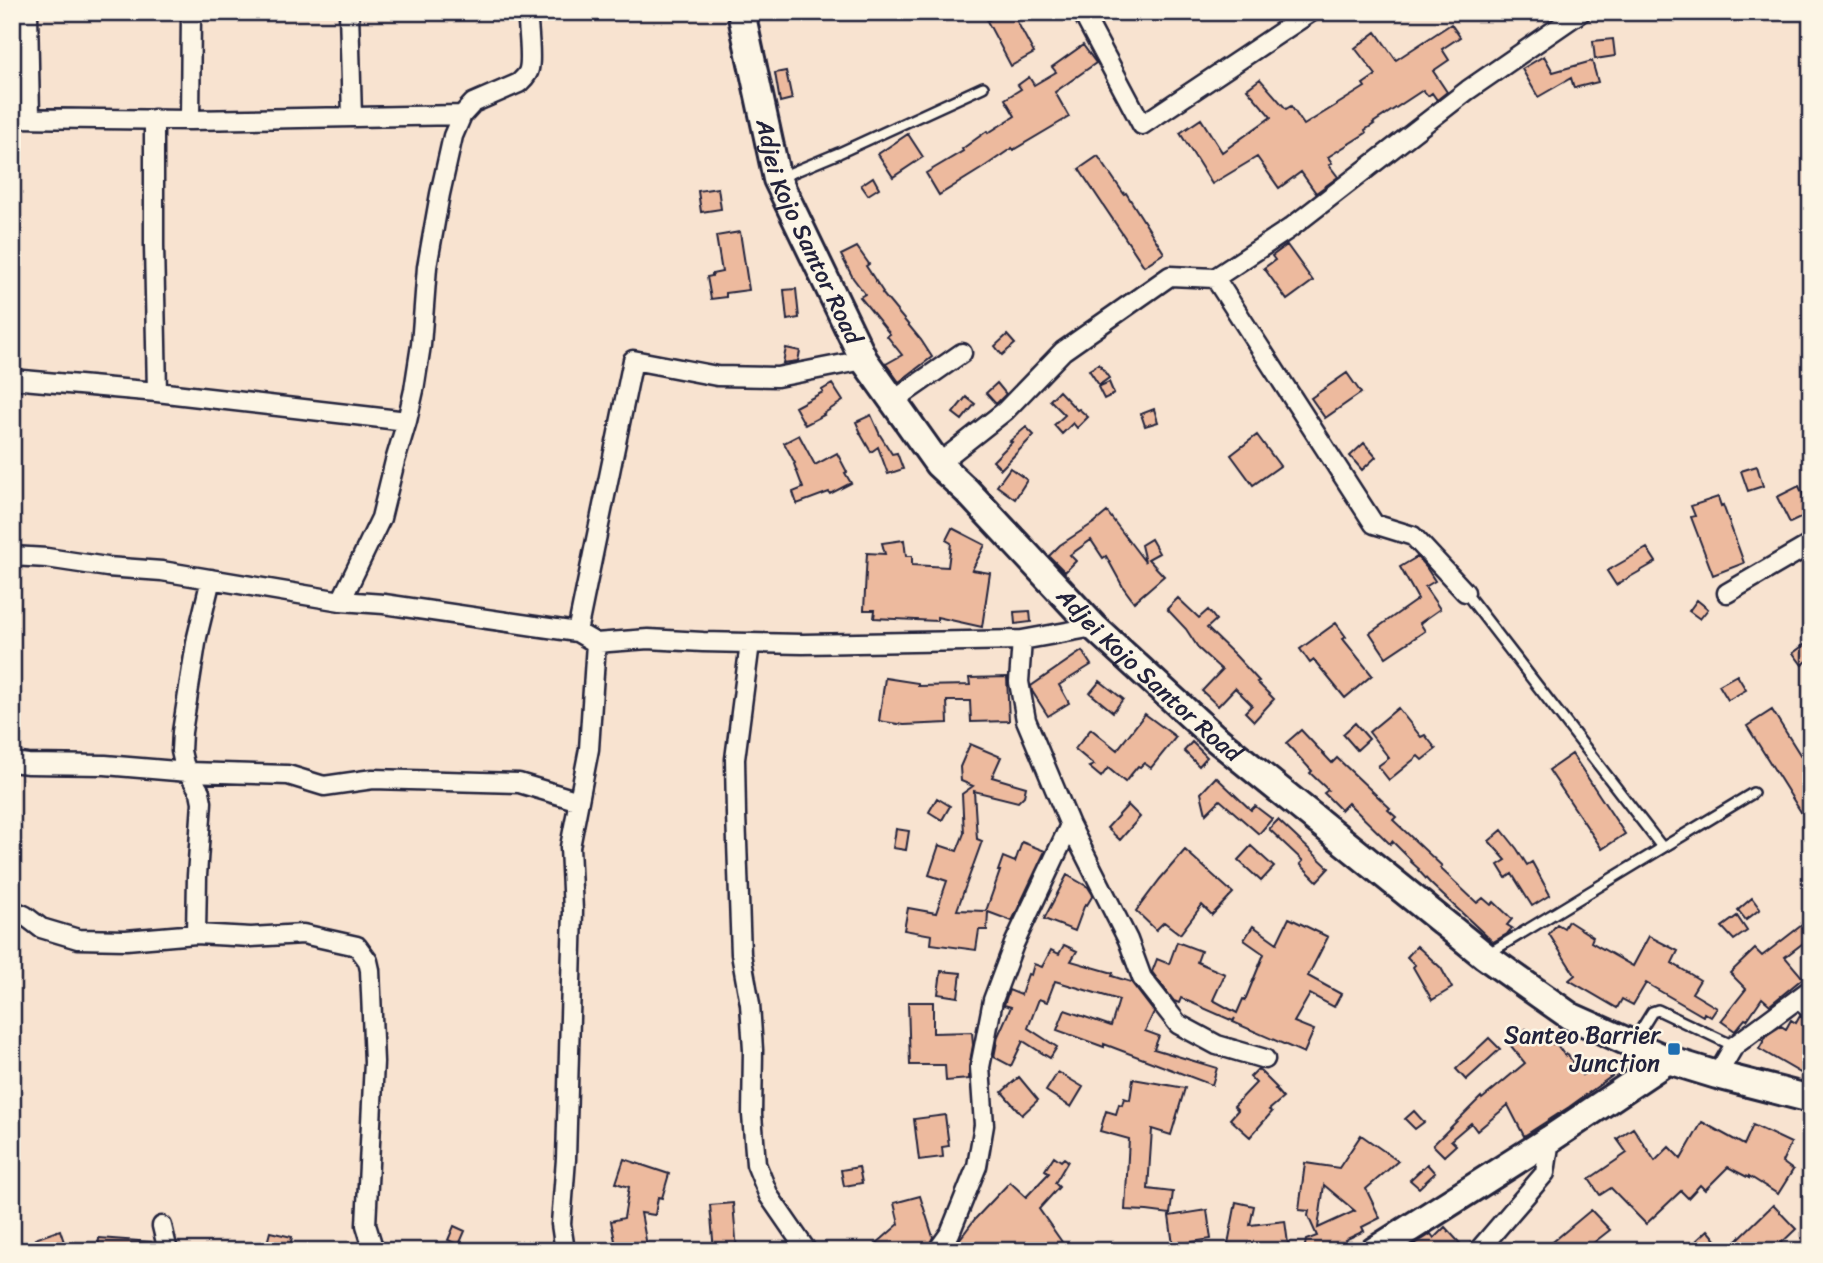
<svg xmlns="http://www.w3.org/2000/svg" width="1823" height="1263" viewBox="0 0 1823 1263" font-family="Sriracha,sans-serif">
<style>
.building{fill:#edba9e;stroke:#22223b;stroke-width:2;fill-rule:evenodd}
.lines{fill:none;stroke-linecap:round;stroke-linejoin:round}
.lane-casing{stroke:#22223b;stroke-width:14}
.street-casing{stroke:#22223b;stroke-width:23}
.secondary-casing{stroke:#22223b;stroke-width:32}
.lane{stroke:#fcf5e5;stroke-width:9}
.street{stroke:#fcf5e5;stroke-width:18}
.secondary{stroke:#fcf5e5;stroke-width:26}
.poi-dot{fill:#1f6fb2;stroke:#fcf5e5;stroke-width:2.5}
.labels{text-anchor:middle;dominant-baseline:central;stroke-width:5;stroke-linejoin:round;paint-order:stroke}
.street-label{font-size:24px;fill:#22223b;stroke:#fcf5e5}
.poi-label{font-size:24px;fill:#22223b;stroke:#fcf5e5;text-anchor:end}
</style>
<rect width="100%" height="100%" fill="#f8e3d0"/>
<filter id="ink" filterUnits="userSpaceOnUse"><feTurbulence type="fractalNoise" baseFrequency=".0143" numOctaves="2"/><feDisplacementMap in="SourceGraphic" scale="14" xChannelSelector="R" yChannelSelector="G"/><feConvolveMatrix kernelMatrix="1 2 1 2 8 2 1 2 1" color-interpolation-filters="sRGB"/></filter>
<g filter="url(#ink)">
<!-- building -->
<path class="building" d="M1003,12H1012L1034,53L1011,66L987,21Z
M1451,24L1460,37L1442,49L1449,60L1433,71L1447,92L1437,100L1432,93L1428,96L1423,90L1373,123L1374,124L1365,130L1366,133L1328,157L1332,163L1329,165L1338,177L1316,193L1301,172L1279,188L1257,157L1212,184L1180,133L1201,119L1222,152L1271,117L1247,89L1260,79L1286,109L1291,106L1304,125L1365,87L1363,84L1376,75L1355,48L1376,32L1396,60Z
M1613,39L1615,56L1595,59L1593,41Z
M1083,45L1096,63L1055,92L1069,117L1013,150L1012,148L981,169L939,195L926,173L963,151L962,149L987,131L988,133L1015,116L1005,99L1021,89L1018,85L1029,77L1034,85L1056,72L1052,67Z
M1544,56L1553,72L1592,61L1598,82L1574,88L1571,78L1538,97L1522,69Z
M786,71L792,99L780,102L775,73Z
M908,134L923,157L893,177L878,154Z
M1098,156L1124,194L1126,193L1164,253L1144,266L1079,169Z
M873,177L879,188L868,195L861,185Z
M718,188L721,209L701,212L698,191Z
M740,232L749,290L726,293V297L711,299L707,277L712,276V274L722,272L716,236Z
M1287,245L1313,281L1287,300L1264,268L1275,260L1272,256Z
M857,247L869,264L866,266L883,292L882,293L921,340L932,357L899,382L886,364L902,355L887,336L890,334L860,297L865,294L853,278L841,255Z
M796,289L799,318L787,320L784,290Z
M1007,335L1015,344L1002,355L995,346Z
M786,348L800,351L798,361L783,363Z
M1099,364L1109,378L1099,385L1089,370Z
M1347,373L1361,393L1325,418L1311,398Z
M1109,382L1114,394L1104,399L1098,387Z
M997,383L1006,394L996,404L986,393Z
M832,384L843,401L823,414L824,415L805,425L795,407L823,392L822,390Z
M1059,391L1077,410L1079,409L1088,417L1077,428L1073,423L1062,434L1054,425L1065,415L1050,400Z
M966,397L975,404L962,420L953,413Z
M1154,409L1158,422L1145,426L1141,414Z
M871,415L880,435L892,454L897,453L903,469L888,474L878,447L871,452L860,433H861L856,422Z
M1026,427L1034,435L1001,469L993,461L1012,442L1010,441Z
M799,435L815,465L837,453L847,472L845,473L851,483L830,494L829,492L797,504L793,492L803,488L794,464L795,463L784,443Z
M1257,435L1280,466L1253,485L1231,455Z
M1364,443L1376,457L1362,470L1350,456Z
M1757,466L1763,486L1748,491L1741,471Z
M1010,468L1027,480L1015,499L997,486Z
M1799,486L1811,513L1790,523L1777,497Z
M1718,497L1721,506L1723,505L1744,563L1713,575L1691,517L1695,516L1691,506Z
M1107,512L1145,562L1141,545L1151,539L1159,553L1148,559L1164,576L1134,602L1123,587L1106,556L1103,558L1091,540L1070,555L1076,561L1065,572L1049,556L1060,545L1095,522Z
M952,528L985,545L972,570L990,573L982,627L937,617V621L874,618L875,610H864L867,553L885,554L882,543L904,540L906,556H912V565L948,567L951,543L946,540Z
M1647,548L1656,562L1616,585L1607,571Z
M1417,557L1426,567L1435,581L1425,587L1440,609L1420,623L1425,631L1386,657L1370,633L1418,599L1400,567Z
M1178,598L1199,618L1208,610L1216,620L1207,628L1236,656L1259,681L1257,682L1274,699L1254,721L1245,712L1252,705L1235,688L1218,706L1202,691L1222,670L1199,649L1186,629L1167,609Z
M1697,600L1708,609L1700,619L1689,611Z
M1030,611L1031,622L1015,624L1014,612Z
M1336,623L1346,637L1343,639L1372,675L1345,698L1314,660L1310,663L1300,649Z
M1811,640V658L1802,665L1793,653Z
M1082,651L1091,665L1059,685L1069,703L1048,716L1032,691L1031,686Z
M1737,675L1746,690L1728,700L1719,685Z
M1007,677L1009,721L971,722L970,701H947L948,723L904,725L879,721L885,678L918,683V686L970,685L969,678Z
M1100,681L1123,699L1113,712L1090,693Z
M1398,708L1421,737L1425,735L1436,749L1422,760L1418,756L1389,780L1378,766L1389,758L1369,732Z
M1772,710L1811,772V828L1747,726Z
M1145,714L1176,737L1151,768L1144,763L1140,767L1138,766L1125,782L1108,768L1101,777L1089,767L1094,765L1075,749L1091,729L1117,750Z
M1355,723L1369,739L1357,750L1343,734Z
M1301,730L1332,763L1337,758L1390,808L1388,810L1396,817L1393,820L1442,866L1440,868L1477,903L1483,898L1491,905L1494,902L1512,919L1507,925L1512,928L1507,934L1493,942L1431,884L1418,870L1419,869L1410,861L1411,860L1392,841L1390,844L1348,803L1341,810L1324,793L1328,790L1310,773L1312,771L1286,743Z
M1192,742L1207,757L1199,766L1184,751Z
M970,744L1001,757L992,777L1026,787L1024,796L1018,802L974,791L977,839L982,841L957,910L986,911L1000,871H998L1003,857L1015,862L1022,842L1045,851L1012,921L988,912L987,930H979L976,950L931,944L932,935L904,930L908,908L936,913L947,881L929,875L939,845L957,851L964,833L962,794L973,786L961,781L960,767Z
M1572,754L1625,834L1602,849L1549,770Z
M1216,777L1251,810L1255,806L1272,819L1259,834L1220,800L1206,814L1201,793Z
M937,798L950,806L942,820L929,812Z
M1128,805L1140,817L1120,840L1107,828Z
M1278,820L1329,868L1317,881L1300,864L1303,861L1269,829Z
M896,829L909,831L906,850L893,848Z
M1502,830L1517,849L1527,865L1532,862L1550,895L1532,906L1512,874L1506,878L1498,865L1506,860L1489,841Z
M1251,846L1274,867L1261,881L1238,860Z
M1185,850L1233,893L1212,915L1202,905L1180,934L1164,922L1156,930L1136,911L1160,879Z
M1067,875L1088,887L1093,895L1087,905L1085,904L1075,931L1044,919Z
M1752,898L1760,909L1746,920L1738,910Z
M1737,916L1747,931L1734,940L1722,927Z
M1289,918L1328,937L1308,976L1341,994L1334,1007L1310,994L1294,1022L1314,1030L1304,1053L1233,1022L1235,1018L1233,1021L1181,998L1179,1003L1174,1001L1152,972L1157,959L1169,964L1177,942L1201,951L1197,962L1225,974L1213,1000L1237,1013L1243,999L1245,1000L1264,954L1244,940L1253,926L1277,943Z
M1811,918V937L1785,957L1803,978L1770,1005L1762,998L1747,1020L1745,1019L1735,1031L1721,1021L1746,989L1730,973L1755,949L1762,956Z
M1568,921L1593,937L1591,942L1633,966L1649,936L1678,951L1672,963L1700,980L1692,993L1717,1008L1711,1017L1704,1013L1703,1016L1646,983L1633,1005L1622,999L1617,1008L1569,980L1575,975L1549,934L1557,924L1564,928Z
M1064,945L1077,951L1071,961L1113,973L1112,976L1131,982L1154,1012L1145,1031L1159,1036L1154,1049L1217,1068L1212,1085L1104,1044V1047L1057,1030L1065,1010L1111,1026L1119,1000L1055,981L1047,1002L1039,999L1028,1028L1057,1047L1050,1058L1023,1041L1011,1066L994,1057L998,1036L1011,1007L1004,1005L1009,990L1021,995L1028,974L1031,975L1034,964L1042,967L1051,950L1059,954Z
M1417,946L1441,968L1452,988L1432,1000L1413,967L1415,965L1407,957Z
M941,971L961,973L958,997L938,994Z
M908,1002H933V1033L972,1032L973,1045L969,1067V1079L946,1081L945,1065H910Z
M1800,1016L1811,1023V1079L1759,1049L1767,1035L1781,1026L1786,1029L1791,1020L1796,1023Z
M1526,1029L1534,1038L1541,1031L1553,1044L1555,1042L1565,1056L1567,1054L1582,1075L1599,1061L1612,1076L1569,1107L1524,1136L1508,1105L1477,1131L1471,1123L1451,1140L1456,1145L1444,1156L1433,1145L1481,1097L1482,1099L1525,1063L1511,1046Z
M1489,1038L1500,1049L1466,1080L1456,1069Z
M1258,1069L1277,1088L1275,1089L1283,1098L1269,1110L1272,1112L1250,1137L1230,1119L1238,1110L1234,1106L1256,1083L1250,1077Z
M1058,1072L1083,1087L1071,1107L1046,1091Z
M1019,1077L1038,1100L1022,1115L1002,1092Z
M1133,1079L1185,1088L1171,1135L1152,1129L1148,1189L1173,1192L1170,1214L1147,1211L1125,1210L1129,1139L1100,1131L1106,1111L1116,1114L1119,1104L1122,1105L1124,1098L1130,1100Z
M1414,1111L1424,1122L1415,1129L1405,1119Z
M945,1115L949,1146L942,1147L943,1157L919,1160L914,1119Z
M1702,1122L1744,1145L1753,1125L1791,1143L1782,1162L1793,1170L1778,1194L1749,1176V1178L1728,1167L1705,1190L1700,1185L1688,1198L1681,1191L1646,1224L1611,1188L1600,1195L1589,1179L1627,1153L1617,1139L1633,1128L1655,1161L1669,1147L1681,1159Z
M1361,1135L1398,1161L1366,1189L1380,1218L1362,1227L1364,1231L1345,1240L1348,1246L1337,1251H1304L1306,1240L1317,1236L1308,1216L1309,1211L1299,1210L1305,1163L1339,1168ZM1324,1185L1355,1211L1318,1228Z
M1054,1156L1061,1161L1064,1158L1068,1161L1055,1183L1059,1187L1039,1209L1062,1242L1050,1251H964L956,1244L975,1219L1010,1182L1026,1197L1049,1173L1045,1170Z
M624,1159L669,1174L662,1198L658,1197L655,1215L641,1213L648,1251H617L611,1221L624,1218L629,1187L616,1183Z
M1427,1164L1435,1173L1419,1188L1410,1180Z
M859,1167L862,1183L844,1186L841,1170Z
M920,1196L933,1237L926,1251H868L899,1224L894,1203Z
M1236,1202L1254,1206L1250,1225L1285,1221L1289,1251H1266L1265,1246L1251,1248L1228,1244Z
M733,1203L737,1251H714L710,1205Z
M1773,1205L1796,1229L1773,1251H1742L1734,1243Z
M1207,1210L1211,1239L1173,1245L1169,1216Z
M1591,1210L1610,1230L1583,1251H1542Z
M454,1226L465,1231L459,1245L448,1240Z
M1445,1227L1467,1251H1404L1431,1234L1434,1238Z
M60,1230L67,1251H39L35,1239Z
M1708,1230L1725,1251H1707L1697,1240Z
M270,1232L292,1237L289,1251H265Z
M99,1238L151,1242L150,1251H98Z"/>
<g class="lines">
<!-- lane casing -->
<g class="lane-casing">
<path id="lane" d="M779,178L839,153L983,87
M1465,592L1662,847
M1489,953L1753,793
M1795,1002L1811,1016
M1634,1041L1652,1012L1658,1010L1734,1046"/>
</g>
<!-- street casing -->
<g class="street-casing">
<path id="street" d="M28,12L30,117
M349,12L352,117
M1082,12L1142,125L1311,12
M12,118L190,120L462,115
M154,119V245L157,392
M190,120L191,12
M1215,278L1374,524L1413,536L1465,592
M12,379L157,392L407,421
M893,401L962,353
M938,464L1005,411L1063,351L1170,276L1215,278L1289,229L1468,90L1581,12
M12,556L47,558L107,567L162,571L341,601L384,604L535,626L577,632L596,643L648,639L703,642L803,644L1022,640L1094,627
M211,579L197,637L182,732L181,751L184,764L188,772L288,775L324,786L373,779L519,783L579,801
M1727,593L1811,544
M341,601L381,518L395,461L407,421L414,390L421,345L427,267L440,194L453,136L462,115L473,103L519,83C523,79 528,75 529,69C532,57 528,26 527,12
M577,632L633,360L717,376L777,377L864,360
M1022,640L1019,682L1026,720L1070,825L1128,940L1142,978L1178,1024L1217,1045L1265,1059
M750,643L735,759L736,814L741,954L750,1004L753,1050L752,1115L756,1164L769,1196L807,1251
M12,762L28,764L105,765L188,772L200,792L202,802L197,876L196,934
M12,910L24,915L41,928L78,939L126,940L196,934L251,937L303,934L357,946L368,961L370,970L374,1062L366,1225L374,1251
M1717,1075L1734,1046L1811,989
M162,1226L168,1251
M565,1251L561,1224L566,1159L573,911L570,847L589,749L596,643
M937,1251L950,1233L977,1166L984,1125L980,1067L993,1000L1014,944L1070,825
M1478,1251L1545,1173L1550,1139"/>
</g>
<!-- secondary casing -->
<g class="secondary-casing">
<g id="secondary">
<path id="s1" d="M741,12L777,179L864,360L938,464L967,491L1094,627L1214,737L1485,956L1570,1016L1668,1060L1717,1075L1811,1099"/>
<path d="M1374,1251L1550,1139L1668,1060"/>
</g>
</g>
<!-- lane -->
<use href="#lane" class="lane"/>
<!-- street -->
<use href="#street" class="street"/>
<!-- secondary -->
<use href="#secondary" class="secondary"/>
</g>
</g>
<!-- markers -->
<rect class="poi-dot" x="1667" y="1042" width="14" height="14" rx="3.5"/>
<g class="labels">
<!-- street labels -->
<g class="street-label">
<text stroke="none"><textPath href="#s1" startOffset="231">Adjei Kojo Santor Road</textPath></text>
<text stroke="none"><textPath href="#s1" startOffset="798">Adjei Kojo Santor Road</textPath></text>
</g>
<!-- poi labels -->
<g class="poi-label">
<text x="1660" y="1035">Santeo Barrier<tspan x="1660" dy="28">Junction</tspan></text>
</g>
</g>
<!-- margin -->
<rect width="1823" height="1263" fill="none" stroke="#fcf5e5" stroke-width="42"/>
<rect x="21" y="21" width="1781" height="1221" fill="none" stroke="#22223b" stroke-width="2.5" filter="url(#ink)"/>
</svg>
